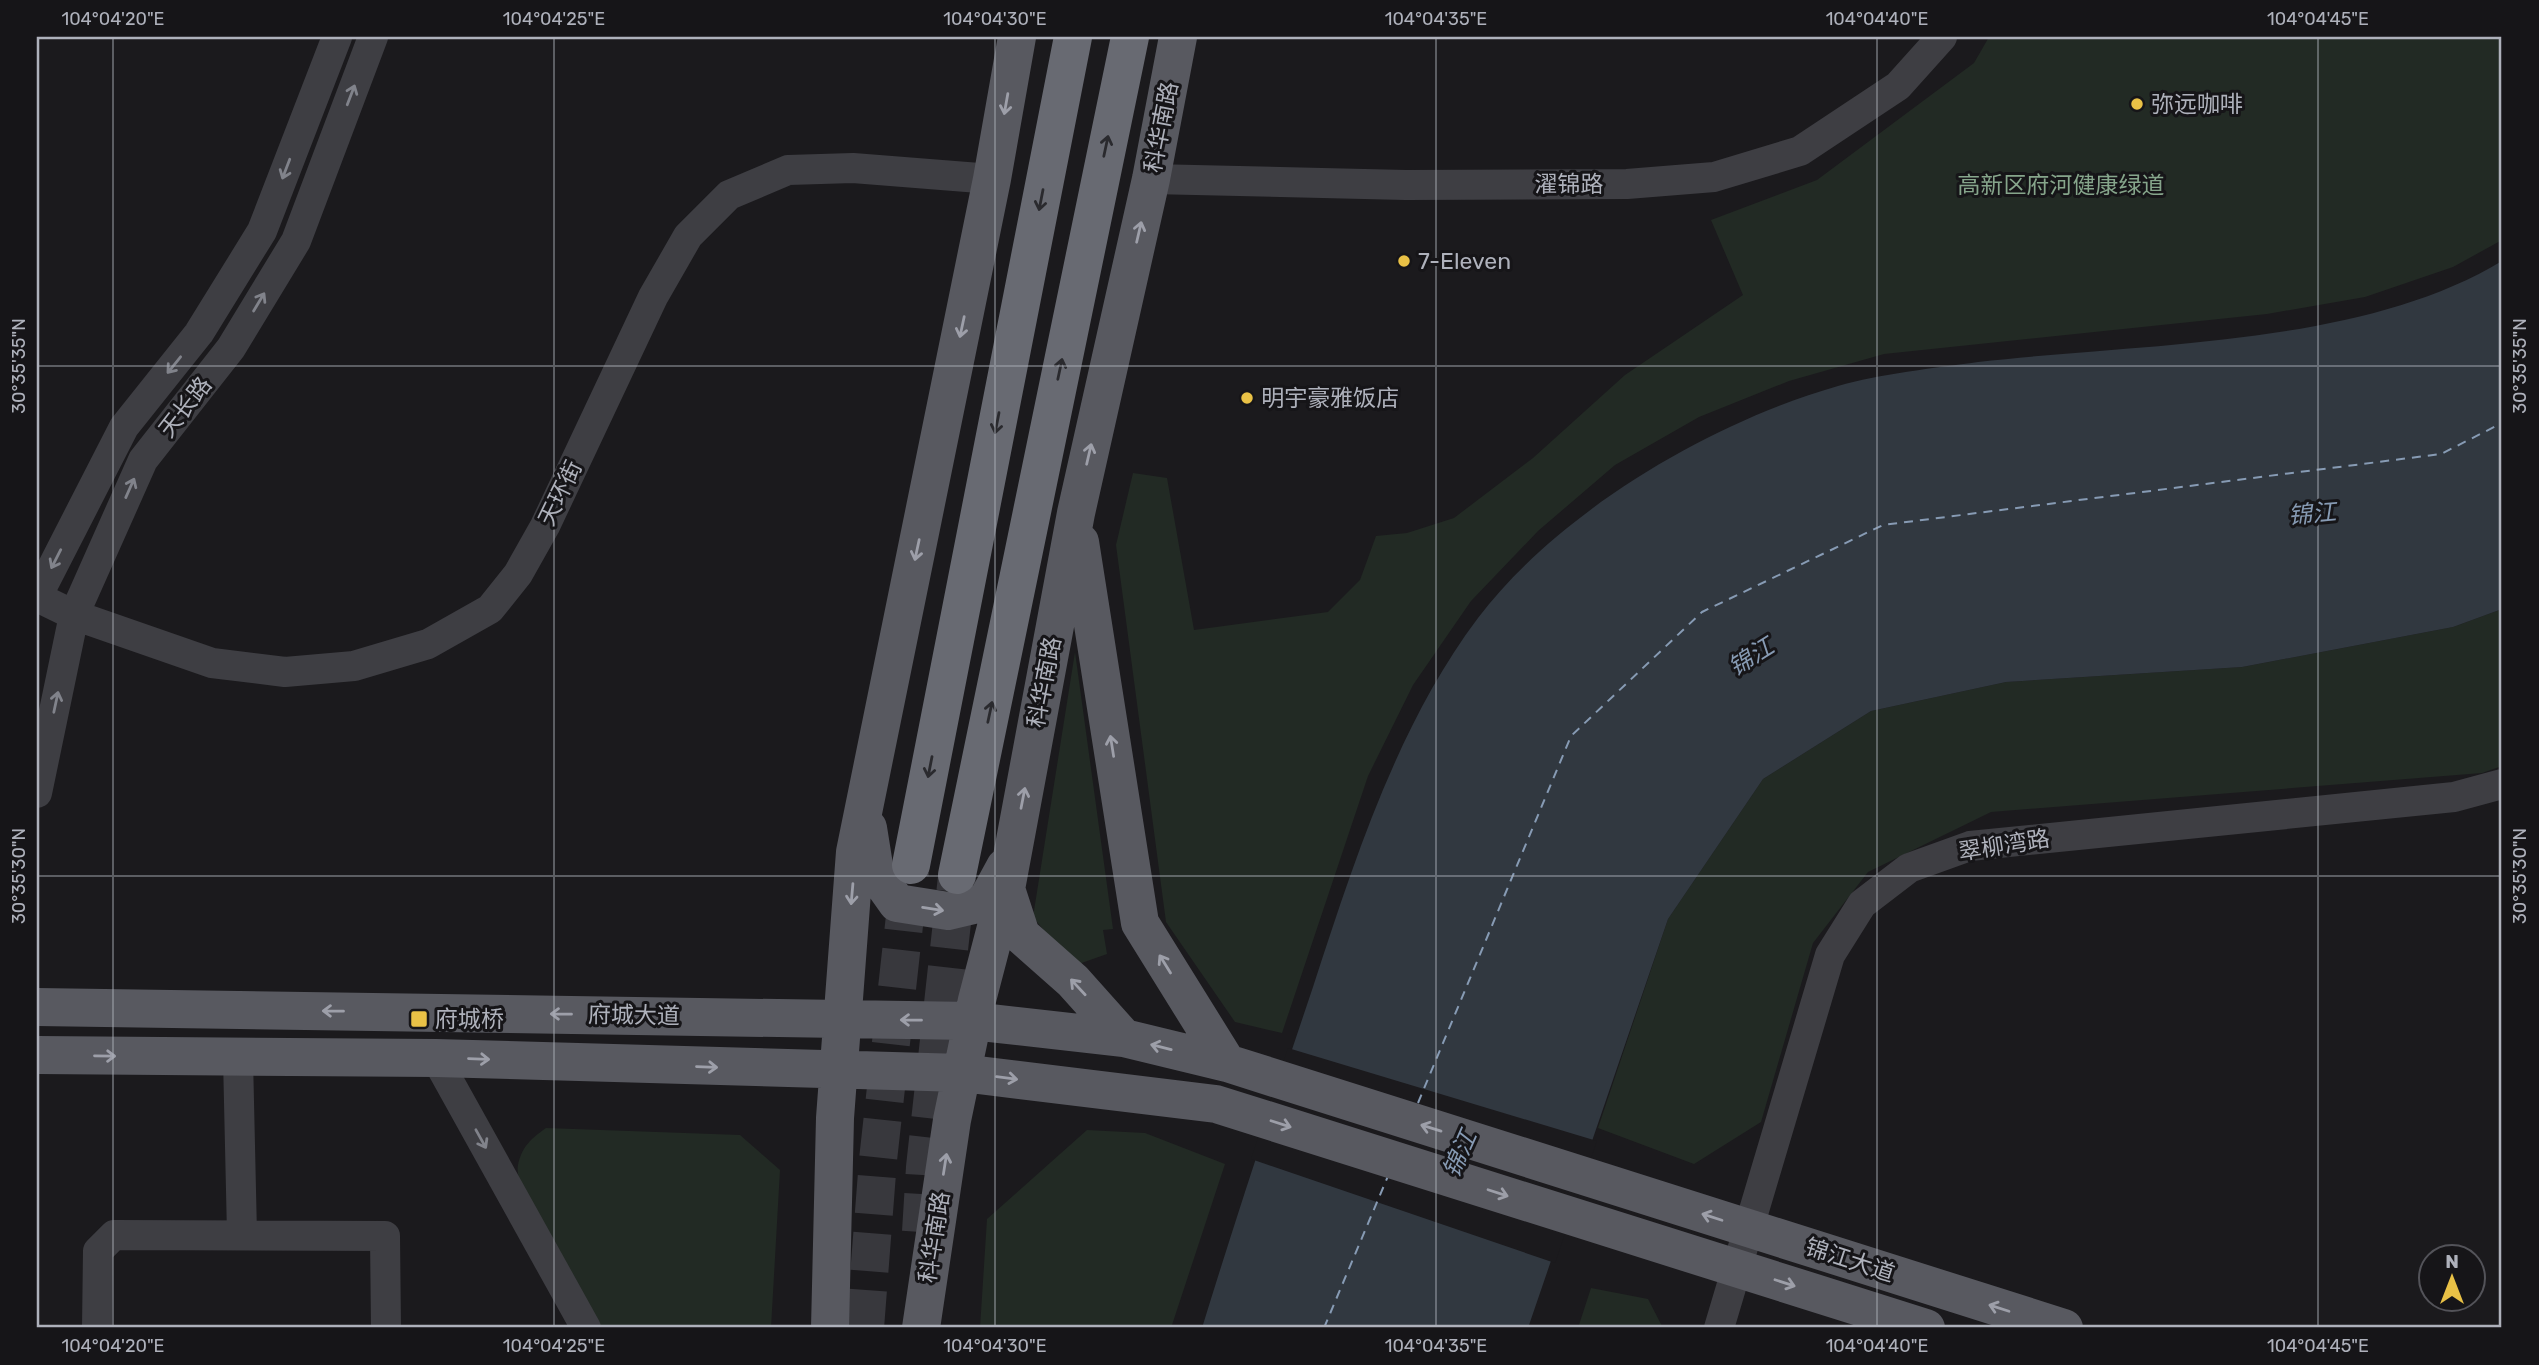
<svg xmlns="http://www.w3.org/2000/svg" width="2539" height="1365" viewBox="0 0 2539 1365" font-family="Rubik,'Noto Sans SC',sans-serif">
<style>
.green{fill:#222a24}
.water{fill:#313840}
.pier{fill:#1b1a1d}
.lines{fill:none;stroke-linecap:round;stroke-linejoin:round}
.ferry{stroke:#879bb4;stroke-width:2;stroke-dasharray:9 7;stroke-linecap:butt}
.highway-tunnel{stroke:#38383d;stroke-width:38;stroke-dasharray:38 19;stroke-linecap:butt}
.minor{stroke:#3e3e43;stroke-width:30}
.major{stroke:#585960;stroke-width:38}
.highway{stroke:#686a72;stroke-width:38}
.oneway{stroke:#81838b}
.oneway2{stroke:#9d9fa9}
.oneway3{stroke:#2a2a2e}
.ticks{fill:none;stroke:#aeb1bb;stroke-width:2;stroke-opacity:0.45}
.poi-dot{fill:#e9c146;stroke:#161518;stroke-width:2.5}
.labels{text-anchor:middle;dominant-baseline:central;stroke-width:6;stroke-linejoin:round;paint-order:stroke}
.poi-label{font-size:23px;fill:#aeb1bb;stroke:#161518;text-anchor:start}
.street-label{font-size:23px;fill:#aeb1bb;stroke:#161518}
.park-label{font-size:23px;fill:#86a58b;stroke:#161518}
.water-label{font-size:24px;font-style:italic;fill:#879bb4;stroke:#161518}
.neatline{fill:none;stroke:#aeb1bb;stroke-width:2.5}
.ticks-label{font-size:18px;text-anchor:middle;fill:#aeb1bb}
</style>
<rect width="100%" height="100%" fill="#1b1a1d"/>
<!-- green -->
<path class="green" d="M1989,37H2502V240L2453,267L2365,297L2267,314L1884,354L1789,381L1699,417L1615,465L1538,531L1471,601L1413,685L1368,776L1282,1033L1235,1022L1166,922L1116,545L1133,473L1167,478L1194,630L1328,612L1360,580L1376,536L1407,533L1454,518L1533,458L1625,375L1743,295L1711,220L1817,180L1974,63Z
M2502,609V766L2482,773L1991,812L1868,872L1813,943L1761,1122L1694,1164L1598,1128L1668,919L1763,779L1871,711L2006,682L2242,667L2453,627Z
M1075,652L1113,929L1103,930L1107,954L1073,966L1033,917Z
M546,1128L740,1135L780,1170L771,1328H598C580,1298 512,1194 518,1165C522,1146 532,1138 546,1128Z
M1087,1130L1145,1133L1225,1164L1171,1328H980L987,1219Z
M1591,1288L1648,1299L1663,1328H1578Z"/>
<!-- water -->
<path class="water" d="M2502,261V609L2453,627L2242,667L2006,682L1871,711L1763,779L1668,919L1528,1328H1202C1237,1214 1275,1100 1313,987C1354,861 1398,724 1478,618C1559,511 1712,422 1838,386C1880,374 1934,368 1978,362C2141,343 2360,347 2502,261Z"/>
<!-- pier -->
<path class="pier" d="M1288,1048L1597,1141L1555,1263L1251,1159Z"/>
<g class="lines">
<!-- ferry -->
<path class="ferry" d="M1418,1103L1571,736L1702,612L1883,525L2441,454L2502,423
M1324,1328L1388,1176"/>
<!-- highway-tunnel -->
<path class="highway-tunnel" d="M921,1232L925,1167L957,877
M865,1328L878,1160L910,871"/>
<!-- minor -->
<path class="minor" d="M337,37L262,231L199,333L124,427L37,597L74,615L212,663L285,672L354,666L428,644L490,609L518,574L545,526L653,297L688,236L729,195L788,170L853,168L992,179
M1151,179L1406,185L1627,184L1714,177L1800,151L1898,86L1942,37
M37,793L74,615L143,460L231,348L296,241L373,37
M238,1058L242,1234
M436,1058L586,1328
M97,1328L98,1251L114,1235L385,1236L386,1328
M1719,1328L1830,955L1862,904L1909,868L1970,846L2454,797L2502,784"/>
<!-- major -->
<path class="major" d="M1080,542L1140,923L1227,1063
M868,828L875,872L897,903L948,911L986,902L1005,867
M1006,889L1021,935L1073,981L1124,1038
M37,1007L972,1021L1124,1038L1227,1063L2064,1328
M37,1055L436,1058L962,1073L1216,1104L1926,1328
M830,1328L835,1118L855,852L992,179L1017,37
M921,1328L952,1120L977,1000L1006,889L1076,513L1151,179L1178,37"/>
<!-- highway -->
<path class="highway" d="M911,865L1073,37
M957,875L1130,37"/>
</g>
<!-- one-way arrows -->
<defs><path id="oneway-shaft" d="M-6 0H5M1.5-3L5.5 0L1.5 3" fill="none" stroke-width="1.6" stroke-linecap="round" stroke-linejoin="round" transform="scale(1.75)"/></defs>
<g class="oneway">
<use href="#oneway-shaft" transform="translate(351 95) rotate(-69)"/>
<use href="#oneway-shaft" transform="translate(286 169) rotate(111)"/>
<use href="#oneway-shaft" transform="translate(259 302) rotate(-59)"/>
<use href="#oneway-shaft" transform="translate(174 365) rotate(129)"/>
<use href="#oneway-shaft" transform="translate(130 488) rotate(-66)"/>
<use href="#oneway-shaft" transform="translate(56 559) rotate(117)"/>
<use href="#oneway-shaft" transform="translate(56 702) rotate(-78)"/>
<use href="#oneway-shaft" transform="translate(481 1139) rotate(61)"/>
</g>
<g class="oneway2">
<use href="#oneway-shaft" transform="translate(1006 104) rotate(100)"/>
<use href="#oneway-shaft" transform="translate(1139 232) rotate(-77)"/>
<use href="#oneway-shaft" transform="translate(962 327) rotate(102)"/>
<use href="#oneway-shaft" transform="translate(1089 454) rotate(-77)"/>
<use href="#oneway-shaft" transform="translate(917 550) rotate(102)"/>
<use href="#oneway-shaft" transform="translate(1112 746) rotate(-99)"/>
<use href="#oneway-shaft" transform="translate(1023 798) rotate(-79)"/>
<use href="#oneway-shaft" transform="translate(852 894) rotate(95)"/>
<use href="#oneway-shaft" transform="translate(933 909) rotate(9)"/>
<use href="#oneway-shaft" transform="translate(1165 964) rotate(-122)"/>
<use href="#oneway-shaft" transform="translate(1078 987) rotate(-133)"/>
<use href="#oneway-shaft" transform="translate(333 1011) rotate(-179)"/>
<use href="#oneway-shaft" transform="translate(561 1014) rotate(-179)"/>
<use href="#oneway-shaft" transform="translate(911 1020) rotate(-179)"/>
<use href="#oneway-shaft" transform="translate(1161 1047) rotate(-166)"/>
<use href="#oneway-shaft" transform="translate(105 1056) rotate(1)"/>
<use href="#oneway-shaft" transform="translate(479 1059) rotate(2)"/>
<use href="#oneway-shaft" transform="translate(707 1067) rotate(2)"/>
<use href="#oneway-shaft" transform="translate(1007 1078) rotate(7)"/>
<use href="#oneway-shaft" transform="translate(1281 1124) rotate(18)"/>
<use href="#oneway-shaft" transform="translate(1431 1128) rotate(-163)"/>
<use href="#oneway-shaft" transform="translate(945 1164) rotate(-81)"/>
<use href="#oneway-shaft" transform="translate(1498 1193) rotate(18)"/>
<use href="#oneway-shaft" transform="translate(1712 1217) rotate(-162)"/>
<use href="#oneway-shaft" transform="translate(1785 1283) rotate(18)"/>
<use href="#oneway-shaft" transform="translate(1999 1308) rotate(-162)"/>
</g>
<g class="oneway3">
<use href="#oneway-shaft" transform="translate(1106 146) rotate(-78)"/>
<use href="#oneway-shaft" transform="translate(1041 200) rotate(101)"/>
<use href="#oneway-shaft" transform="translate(1060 369) rotate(-78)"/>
<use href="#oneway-shaft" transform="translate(997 423) rotate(101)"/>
<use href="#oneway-shaft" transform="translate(990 712) rotate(-78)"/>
<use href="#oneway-shaft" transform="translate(930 767) rotate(101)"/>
</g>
<!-- ticks -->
<path class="ticks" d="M113,37V1328M554,37V1328M995,37V1328M1436,37V1328M1877,37V1328M2318,37V1328M37,366H2502M37,876H2502"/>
<!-- markers -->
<g class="poi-dot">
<circle cx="2137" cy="104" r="7"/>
<circle cx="1404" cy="261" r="7"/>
<circle cx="1247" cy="398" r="7"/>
<rect x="410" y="1010" width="18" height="18" rx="3.5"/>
</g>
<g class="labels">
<!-- poi labels -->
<g class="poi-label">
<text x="2151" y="104">弥远咖啡</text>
<text x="1418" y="261">7-Eleven</text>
<text x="1261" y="398">明宇豪雅饭店</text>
<text x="435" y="1019">府城桥</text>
</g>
<!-- street labels -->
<g class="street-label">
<text transform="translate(1161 127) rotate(-79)">科华南路</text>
<text x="1569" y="184">濯锦路</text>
<text transform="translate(185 407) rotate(-52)">天长路</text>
<text transform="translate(560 493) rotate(-64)">天环街</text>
<text transform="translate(1044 682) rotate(-79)">科华南路</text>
<text transform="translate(2004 845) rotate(-9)">翠柳湾路</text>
<text transform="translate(634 1015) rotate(1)">府城大道</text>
<text transform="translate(934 1237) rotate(-81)">科华南路</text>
<text transform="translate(1850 1260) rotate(18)">锦江大道</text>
</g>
<!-- park labels -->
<g class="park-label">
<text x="2061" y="185">高新区府河健康绿道</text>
</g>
<!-- water labels -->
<g class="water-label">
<text transform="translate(2312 514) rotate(-5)">锦江</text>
<text transform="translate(1751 657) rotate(-32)">锦江</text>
<text transform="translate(1460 1154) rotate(-66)">锦江</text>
</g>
</g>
<!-- border -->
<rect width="2539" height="1365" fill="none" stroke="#161518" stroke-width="77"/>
<!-- north arrow -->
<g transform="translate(2452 1278)"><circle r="33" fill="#161518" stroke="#535359" stroke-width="2"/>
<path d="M0-5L12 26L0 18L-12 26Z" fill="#e9c146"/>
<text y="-10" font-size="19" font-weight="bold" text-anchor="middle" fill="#aeb1bb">N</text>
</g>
<rect x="38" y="38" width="2462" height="1288" class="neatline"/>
<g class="ticks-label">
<text x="113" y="25">104°04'20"E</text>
<text x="554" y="25">104°04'25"E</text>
<text x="995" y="25">104°04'30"E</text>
<text x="1436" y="25">104°04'35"E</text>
<text x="1877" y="25">104°04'40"E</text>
<text x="2318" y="25">104°04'45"E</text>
<text transform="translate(19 366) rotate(-90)" y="6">30°35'35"N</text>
<text transform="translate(2520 366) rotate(-90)" y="6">30°35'35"N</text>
<text transform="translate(19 876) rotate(-90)" y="6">30°35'30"N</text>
<text transform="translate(2520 876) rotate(-90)" y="6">30°35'30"N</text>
<text x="113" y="1352">104°04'20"E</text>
<text x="554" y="1352">104°04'25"E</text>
<text x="995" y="1352">104°04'30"E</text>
<text x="1436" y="1352">104°04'35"E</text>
<text x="1877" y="1352">104°04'40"E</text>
<text x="2318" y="1352">104°04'45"E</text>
</g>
</svg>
